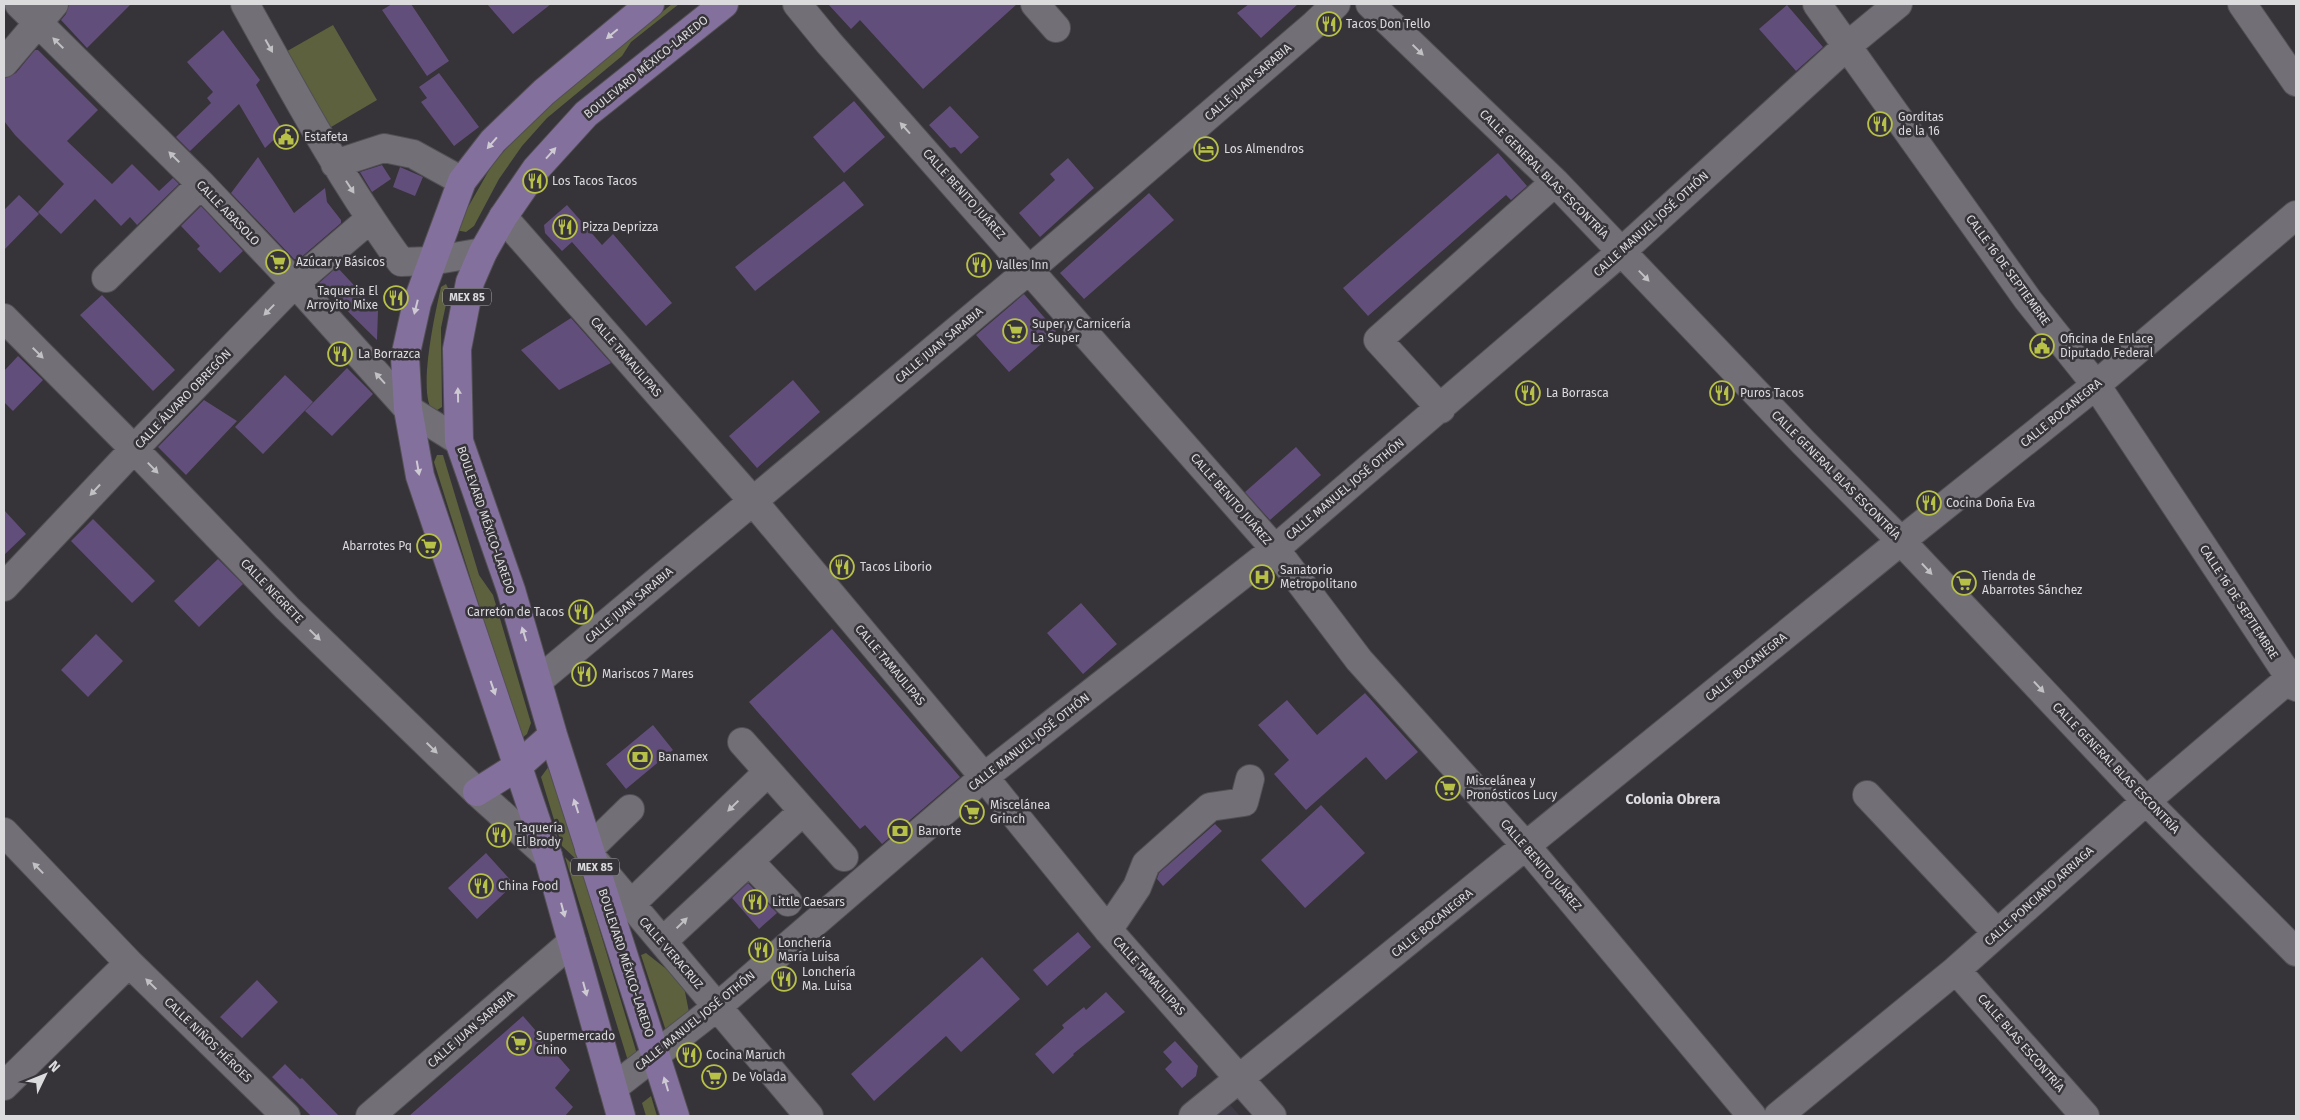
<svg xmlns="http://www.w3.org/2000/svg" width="2300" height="1120" viewBox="0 0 2300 1120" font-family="'Fira Sans',sans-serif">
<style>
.built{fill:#3f3b46}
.green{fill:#5d613d}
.building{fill:#624e7a}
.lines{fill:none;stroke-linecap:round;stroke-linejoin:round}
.minor-casing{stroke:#525055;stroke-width:30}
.major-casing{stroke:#525055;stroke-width:30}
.minor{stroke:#727076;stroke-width:28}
.major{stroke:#84709c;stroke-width:28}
.oneway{fill:#cecad3}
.oneway2{fill:#c1c0c3}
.labels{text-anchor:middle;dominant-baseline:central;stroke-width:5;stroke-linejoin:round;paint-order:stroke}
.shield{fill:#363339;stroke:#aaa8ac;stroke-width:1}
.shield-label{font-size:11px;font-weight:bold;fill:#dbdadd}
.poi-label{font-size:12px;fill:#dbdadd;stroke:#363339;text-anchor:start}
.street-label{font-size:12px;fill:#dbdadd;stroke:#363339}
.neighbourhood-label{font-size:14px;font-weight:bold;fill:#dbdadd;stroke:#363339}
</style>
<rect width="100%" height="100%" fill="#363339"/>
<!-- built -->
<path class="built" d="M1227,1101L1240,1116H1209Z"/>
<!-- green -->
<path class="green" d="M672,4H679L631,42L622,56L547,118L522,146L499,179L474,226L466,232L455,230L492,165L538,112Z
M333,25L377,100L326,130L282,54Z
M446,284L449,290L441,328L442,407L434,412C416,397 436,309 441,287Z
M437,455H443L479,575L493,595L531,723L527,734L521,739L434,462Z
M549,766L579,862L562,846L541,777Z
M565,857L583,875L637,1054L628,1061Z
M646,953L683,982L689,1012L667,1034L641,955Z
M651,1096L657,1116H646L642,1103Z"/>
<!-- building -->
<path class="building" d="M69,4H131L87,48L61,20L66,14Z
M392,4H411L449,61L427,76L382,10Z
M487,4H551L513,34Z
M828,4H1017L923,89L860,20L851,29Z
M1249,4H1298L1261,38L1237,13Z
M1787,5L1823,47L1796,71L1759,29Z
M223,30L260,80L256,85L283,131L265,148L239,104L190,151L176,137L211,103L207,98L213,92L187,62Z
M35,50H38L98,110L67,141L112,184L132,164L159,191L173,178L179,184L137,225L130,217L121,226L95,199L61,234L38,212L64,184L15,135L4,121V79L16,73Z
M439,73L479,127L454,146L421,102L427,98L419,87Z
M854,101L885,137L844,173L813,137Z
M950,106L979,137L961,154L955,147L950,148L929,125Z
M1498,153L1527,186L1511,200L1506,195L1368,316L1343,288Z
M258,157L294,213L325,188L327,202L341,220V223L298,260L294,259L231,193Z
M1068,158L1094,188L1040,237L1019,213L1055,180L1050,174Z
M382,165L391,179L372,192L360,172Z
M400,167L423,177L415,196L393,187Z
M844,181L864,205L755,291L735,267Z
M1149,193L1174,220L1084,299L1060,273Z
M19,195L39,214L4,250V210Z
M567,205L602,245L613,234L672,303L646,326L572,242L562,251L545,233L544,225Z
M201,206L243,251L220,273L197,249L200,246L181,226Z
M337,267L378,311L377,340L319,283Z
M1024,294L1056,331L1009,372L976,335Z
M102,295L175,370L153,391L80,315Z
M571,318L611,363L559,390L521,350Z
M18,356L43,380L13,411L4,402V371Z
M347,368L373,394L332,436L305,411Z
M285,375L313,402L263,454L235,427Z
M793,380L820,412L757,468L729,436Z
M204,400L237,421L186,475L158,447Z
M1296,447L1321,475L1270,520L1245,492Z
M4,510L26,534L4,555Z
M93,519L155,581L132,603L71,541Z
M218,559L243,584L199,627L174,601Z
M1081,603L1117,644L1083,674L1047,633Z
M832,629L960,777L882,844L865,825L860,829L749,702Z
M96,634L123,661L88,697L61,670Z
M1365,693L1418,752L1386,780L1366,757L1306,810L1274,774L1289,760L1258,725L1287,700L1317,735Z
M653,725L673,750L626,789L606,764Z
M1321,805L1365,853L1305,908L1261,860Z
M1215,824L1222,831L1163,886L1157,879L1159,873Z
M486,853L514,884L477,919L448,888Z
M748,883L777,913L759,929L732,898Z
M1078,932L1091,947L1047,986L1033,970Z
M982,957L1020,999L961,1052L946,1036L874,1101L851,1074Z
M257,980L278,1002L242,1038L220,1017Z
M1106,992L1125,1012L1073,1054L1074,1055L1053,1074L1035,1054L1064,1028L1062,1025L1084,1007L1086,1010Z
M523,1016L570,1070L555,1088L573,1107L565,1116H409Z
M1175,1041L1198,1066L1196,1076L1182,1088L1165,1069L1172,1062L1163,1052Z
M285,1064L300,1079L302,1078L339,1116H311L272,1077Z"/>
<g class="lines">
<!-- minor casing -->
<g class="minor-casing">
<path id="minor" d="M19,4L201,184L295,283L408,409L459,441
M245,4C294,92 341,180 401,262L431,261L483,252
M797,4L829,43L1275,549L1359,660L1526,846L1752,1116
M1035,4L1056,28
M1370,4L1555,182L1804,443L1901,541L2146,801L2296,952
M1817,4L2028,300L2096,385L2296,687
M2242,4L2296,82
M4,63L54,4
M335,164L384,148L413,154L462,181
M503,217L752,500L984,777L1108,930L1272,1116
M106,278L201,184
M4,318L134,449L287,608L477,792L548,856
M1441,409L1378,340L1555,182
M4,587L134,449L295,283L370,219
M538,681L1030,269L1315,24L1336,4
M742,742L844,857
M1867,795L1997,933
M4,832L129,963L286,1116
M589,849L630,809
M593,859L809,1116
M749,861L788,902
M630,905L768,772
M1108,930L1137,887L1146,864L1210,807L1244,802L1250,779
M663,941L802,812
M1956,970L2085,1116
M4,1086L129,963
M613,1088L717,1007L984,777L1275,549L1621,252L1847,46L1898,4
M370,1116L572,942
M1193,1116L1901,541L2096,385L2296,215
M1778,1116L1956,970L2146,801L2296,673"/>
</g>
<!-- major casing -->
<g class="major-casing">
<path id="major" d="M477,792L518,766L553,735
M621,1116L548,856L420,476L408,409L405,357L417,303L462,181L493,141L544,92L650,4
M675,1116L553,735L511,590L459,441L457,349L470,282L483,252L503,217L536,169L586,114L724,4"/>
</g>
<!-- minor -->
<use href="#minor" class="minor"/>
<!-- major -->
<use href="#major" class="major"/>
</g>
<!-- one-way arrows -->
<defs><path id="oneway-solid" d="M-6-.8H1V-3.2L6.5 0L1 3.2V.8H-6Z" transform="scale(1.25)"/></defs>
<g class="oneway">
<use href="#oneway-solid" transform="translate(612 34) rotate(140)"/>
<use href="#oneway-solid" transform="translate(492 143) rotate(131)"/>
<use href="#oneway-solid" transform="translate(551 153) rotate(-48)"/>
<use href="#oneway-solid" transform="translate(416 307) rotate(104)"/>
<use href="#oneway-solid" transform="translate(458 395) rotate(-91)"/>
<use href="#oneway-solid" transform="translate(418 468) rotate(80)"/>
<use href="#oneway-solid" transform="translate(524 634) rotate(-107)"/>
<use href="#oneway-solid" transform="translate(493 688) rotate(71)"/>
<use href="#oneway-solid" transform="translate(576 806) rotate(-108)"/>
<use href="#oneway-solid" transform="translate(563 910) rotate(75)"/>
<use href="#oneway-solid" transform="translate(585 989) rotate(75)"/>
<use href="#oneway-solid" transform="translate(666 1084) rotate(-107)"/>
</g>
<g class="oneway2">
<use href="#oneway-solid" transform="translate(58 43) rotate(-135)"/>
<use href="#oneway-solid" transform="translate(269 46) rotate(61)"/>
<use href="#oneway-solid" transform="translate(1418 50) rotate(44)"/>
<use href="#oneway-solid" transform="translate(905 128) rotate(-132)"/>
<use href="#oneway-solid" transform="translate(174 157) rotate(-135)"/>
<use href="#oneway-solid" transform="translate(350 187) rotate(57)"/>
<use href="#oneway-solid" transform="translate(1644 276) rotate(46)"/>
<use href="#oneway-solid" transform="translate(269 310) rotate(134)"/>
<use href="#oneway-solid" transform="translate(38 353) rotate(45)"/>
<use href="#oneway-solid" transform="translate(380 378) rotate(-132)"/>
<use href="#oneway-solid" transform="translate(153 468) rotate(46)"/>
<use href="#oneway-solid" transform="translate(95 490) rotate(133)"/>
<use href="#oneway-solid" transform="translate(1927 569) rotate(47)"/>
<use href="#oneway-solid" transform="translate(315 635) rotate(44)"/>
<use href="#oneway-solid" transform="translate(2039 687) rotate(47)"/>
<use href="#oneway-solid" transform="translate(432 748) rotate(44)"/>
<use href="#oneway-solid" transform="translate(733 806) rotate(136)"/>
<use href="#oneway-solid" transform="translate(38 868) rotate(-134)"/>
<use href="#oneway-solid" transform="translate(682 923) rotate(-44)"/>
<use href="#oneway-solid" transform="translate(151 984) rotate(-136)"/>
</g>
<!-- icons -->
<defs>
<g id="restaurant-ring" transform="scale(1.25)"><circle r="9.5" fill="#363339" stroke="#b7c147" stroke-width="1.5"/><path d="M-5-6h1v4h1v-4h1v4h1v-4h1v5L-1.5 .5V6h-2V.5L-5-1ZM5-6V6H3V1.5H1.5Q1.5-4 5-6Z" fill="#b7c147"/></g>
<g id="civic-ring" transform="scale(1.25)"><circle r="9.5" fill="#363339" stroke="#b7c147" stroke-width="1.5"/><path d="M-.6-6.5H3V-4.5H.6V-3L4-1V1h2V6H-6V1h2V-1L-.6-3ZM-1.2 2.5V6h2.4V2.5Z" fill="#b7c147"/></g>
<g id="hotel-ring" transform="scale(1.25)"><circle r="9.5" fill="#363339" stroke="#b7c147" stroke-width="1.5"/><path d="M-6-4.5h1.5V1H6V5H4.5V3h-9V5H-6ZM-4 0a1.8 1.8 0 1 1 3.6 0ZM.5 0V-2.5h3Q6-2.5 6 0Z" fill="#b7c147"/></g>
<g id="supermarket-ring" transform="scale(1.25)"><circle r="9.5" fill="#363339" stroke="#b7c147" stroke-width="1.5"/><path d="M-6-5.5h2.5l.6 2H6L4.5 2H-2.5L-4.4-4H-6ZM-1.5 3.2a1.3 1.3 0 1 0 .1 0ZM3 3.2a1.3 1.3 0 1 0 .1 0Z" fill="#b7c147"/></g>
<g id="hospital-ring" transform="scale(1.25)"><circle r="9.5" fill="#363339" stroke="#b7c147" stroke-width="1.5"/><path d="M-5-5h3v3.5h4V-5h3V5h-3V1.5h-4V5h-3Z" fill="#b7c147"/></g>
<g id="bank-ring" transform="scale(1.25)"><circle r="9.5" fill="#363339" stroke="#b7c147" stroke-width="1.5"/><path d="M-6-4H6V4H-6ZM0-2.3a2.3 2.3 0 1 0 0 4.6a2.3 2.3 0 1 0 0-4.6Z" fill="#b7c147"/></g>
</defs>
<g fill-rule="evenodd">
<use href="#restaurant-ring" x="1329" y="24"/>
<use href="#restaurant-ring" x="1880" y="124"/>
<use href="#civic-ring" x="286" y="137"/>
<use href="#hotel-ring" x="1206" y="149"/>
<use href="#restaurant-ring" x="535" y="181"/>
<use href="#restaurant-ring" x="565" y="227"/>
<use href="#supermarket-ring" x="278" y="262"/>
<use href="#restaurant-ring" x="979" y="265"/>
<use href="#restaurant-ring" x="396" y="298"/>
<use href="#supermarket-ring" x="1015" y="331"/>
<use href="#civic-ring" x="2042" y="346"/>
<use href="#restaurant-ring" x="340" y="354"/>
<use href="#restaurant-ring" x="1528" y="393"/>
<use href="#restaurant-ring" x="1722" y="393"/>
<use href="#restaurant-ring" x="1929" y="503"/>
<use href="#supermarket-ring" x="429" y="546"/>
<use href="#restaurant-ring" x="842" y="567"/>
<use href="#hospital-ring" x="1262" y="577"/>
<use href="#supermarket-ring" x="1964" y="583"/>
<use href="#restaurant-ring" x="581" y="612"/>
<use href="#restaurant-ring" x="584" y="674"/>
<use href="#bank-ring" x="640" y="757"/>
<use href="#supermarket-ring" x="1448" y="788"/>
<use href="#supermarket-ring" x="972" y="812"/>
<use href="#bank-ring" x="900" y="831"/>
<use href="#restaurant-ring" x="499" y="835"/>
<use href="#restaurant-ring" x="481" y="886"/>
<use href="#restaurant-ring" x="755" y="902"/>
<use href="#restaurant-ring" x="761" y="950"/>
<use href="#restaurant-ring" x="784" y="979"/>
<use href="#supermarket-ring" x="519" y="1043"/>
<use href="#restaurant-ring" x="689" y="1055"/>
<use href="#supermarket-ring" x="714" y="1077"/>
</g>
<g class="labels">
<!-- shield labels -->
<g class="shield">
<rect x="443" y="288.5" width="48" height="17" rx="4"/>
<rect x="571" y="858.5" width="48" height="17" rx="4"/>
</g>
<g class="shield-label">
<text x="467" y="297">MEX 85</text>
<text x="595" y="867">MEX 85</text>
</g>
<!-- poi labels -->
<g class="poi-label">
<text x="1346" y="24">Tacos Don Tello</text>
<text x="1898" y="117">Gorditas<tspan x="1898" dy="14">de la 16</tspan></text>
<text x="304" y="137">Estafeta</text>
<text x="1224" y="149">Los Almendros</text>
<text x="552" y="181">Los Tacos Tacos</text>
<text x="582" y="227">Pizza Deprizza</text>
<text x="296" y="262">Azúcar y Básicos</text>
<text x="996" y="265">Valles Inn</text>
<text x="378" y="291" text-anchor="end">Taqueria El<tspan x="378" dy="14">Arroyito Mixe</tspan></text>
<text x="1032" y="324">Super y Carnicería<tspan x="1032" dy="14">La Super</tspan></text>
<text x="2060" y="339">Oficina de Enlace<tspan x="2060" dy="14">Diputado Federal</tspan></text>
<text x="358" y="354">La Borrazca</text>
<text x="1546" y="393">La Borrasca</text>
<text x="1740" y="393">Puros Tacos</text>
<text x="1946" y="503">Cocina Doña Eva</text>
<text x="412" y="546" text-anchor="end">Abarrotes Pq</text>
<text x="860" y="567">Tacos Liborio</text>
<text x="1280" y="570">Sanatorio<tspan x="1280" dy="14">Metropolitano</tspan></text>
<text x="1982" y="576">Tienda de<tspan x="1982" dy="14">Abarrotes Sánchez</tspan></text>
<text x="564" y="612" text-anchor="end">Carretón de Tacos</text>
<text x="602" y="674">Mariscos 7 Mares</text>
<text x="658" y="757">Banamex</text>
<text x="1466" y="781">Miscelánea y<tspan x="1466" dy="14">Pronósticos Lucy</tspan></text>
<text x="990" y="805">Miscelánea<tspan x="990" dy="14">Grinch</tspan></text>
<text x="516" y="828">Taquería<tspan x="516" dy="14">El Brody</tspan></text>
<text x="918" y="831">Banorte</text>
<text x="498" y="886">China Food</text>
<text x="772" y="902">Little Caesars</text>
<text x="778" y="943">Lonchería<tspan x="778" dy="14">María Luisa</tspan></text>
<text x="802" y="972">Lonchería<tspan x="802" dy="14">Ma. Luisa</tspan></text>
<text x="536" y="1036">Supermercado<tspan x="536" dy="14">Chino</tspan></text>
<text x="706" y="1055">Cocina Maruch</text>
<text x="732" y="1077">De Volada</text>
</g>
<!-- street labels -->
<g class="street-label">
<text transform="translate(646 67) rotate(-39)">BOULEVARD MÉXICO-LAREDO</text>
<text transform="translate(1248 82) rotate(-41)">CALLE JUAN SARABIA</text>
<text transform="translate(1544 174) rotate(45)">CALLE GENERAL BLAS ESCONTRÍA</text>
<text transform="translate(964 194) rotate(48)">CALLE BENITO JUÁREZ</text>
<text transform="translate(228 213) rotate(46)">CALLE ABASOLO</text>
<text transform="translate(1651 224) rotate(-42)">CALLE MANUEL JOSÉ OTHÓN</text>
<text transform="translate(2008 270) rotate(54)">CALLE 16 DE SEPTIEMBRE</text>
<text transform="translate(939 345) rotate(-40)">CALLE JUAN SARABIA</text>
<text transform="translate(626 357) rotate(49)">CALLE TAMAULIPAS</text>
<text transform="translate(183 399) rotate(-46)">CALLE ÁLVARO OBREGÓN</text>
<text transform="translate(2061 413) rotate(-39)">CALLE BOCANEGRA</text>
<text transform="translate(1836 475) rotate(45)">CALLE GENERAL BLAS ESCONTRÍA</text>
<text transform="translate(1345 489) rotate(-40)">CALLE MANUEL JOSÉ OTHÓN</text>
<text transform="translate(1231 499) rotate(49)">CALLE BENITO JUÁREZ</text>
<text transform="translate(486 520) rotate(71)">BOULEVARD MÉXICO-LAREDO</text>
<text transform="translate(272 591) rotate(46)">CALLE NEGRETE</text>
<text transform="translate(2239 602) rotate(57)">CALLE 16 DE SEPTIEMBRE</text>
<text transform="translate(629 605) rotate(-40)">CALLE JUAN SARABIA</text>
<text transform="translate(890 665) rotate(50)">CALLE TAMAULIPAS</text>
<text transform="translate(1746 667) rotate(-39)">CALLE BOCANEGRA</text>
<text transform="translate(1029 742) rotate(-38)">CALLE MANUEL JOSÉ OTHÓN</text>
<text transform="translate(2116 768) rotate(46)">CALLE GENERAL BLAS ESCONTRÍA</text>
<text transform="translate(1541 865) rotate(49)">CALLE BENITO JUÁREZ</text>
<text transform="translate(2039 896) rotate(-42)">CALLE PONCIANO ARRIAGA</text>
<text transform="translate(1432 923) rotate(-39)">CALLE BOCANEGRA</text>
<text transform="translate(671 953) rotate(49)">CALLE VERACRUZ</text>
<text transform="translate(626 963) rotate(72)">BOULEVARD MÉXICO-LAREDO</text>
<text transform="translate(1149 976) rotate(48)">CALLE TAMAULIPAS</text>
<text transform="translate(695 1021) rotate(-39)">CALLE MANUEL JOSÉ OTHÓN</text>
<text transform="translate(471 1029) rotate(-41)">CALLE JUAN SARABIA</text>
<text transform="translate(208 1040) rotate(44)">CALLE NIÑOS HÉROES</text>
<text transform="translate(2021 1043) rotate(49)">CALLE BLAS ESCONTRÍA</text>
</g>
<!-- neighbourhood labels -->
<g class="neighbourhood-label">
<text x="1673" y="799">Colonia Obrera</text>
</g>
</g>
<!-- border -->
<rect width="2300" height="1120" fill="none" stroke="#dbdadd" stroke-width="10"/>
<!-- north arrow -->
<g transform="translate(45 1075) rotate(47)" stroke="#363339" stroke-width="4" paint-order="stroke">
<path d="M0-4L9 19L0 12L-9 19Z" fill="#dbdadd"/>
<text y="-8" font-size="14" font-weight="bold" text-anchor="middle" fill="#dbdadd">N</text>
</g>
</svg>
